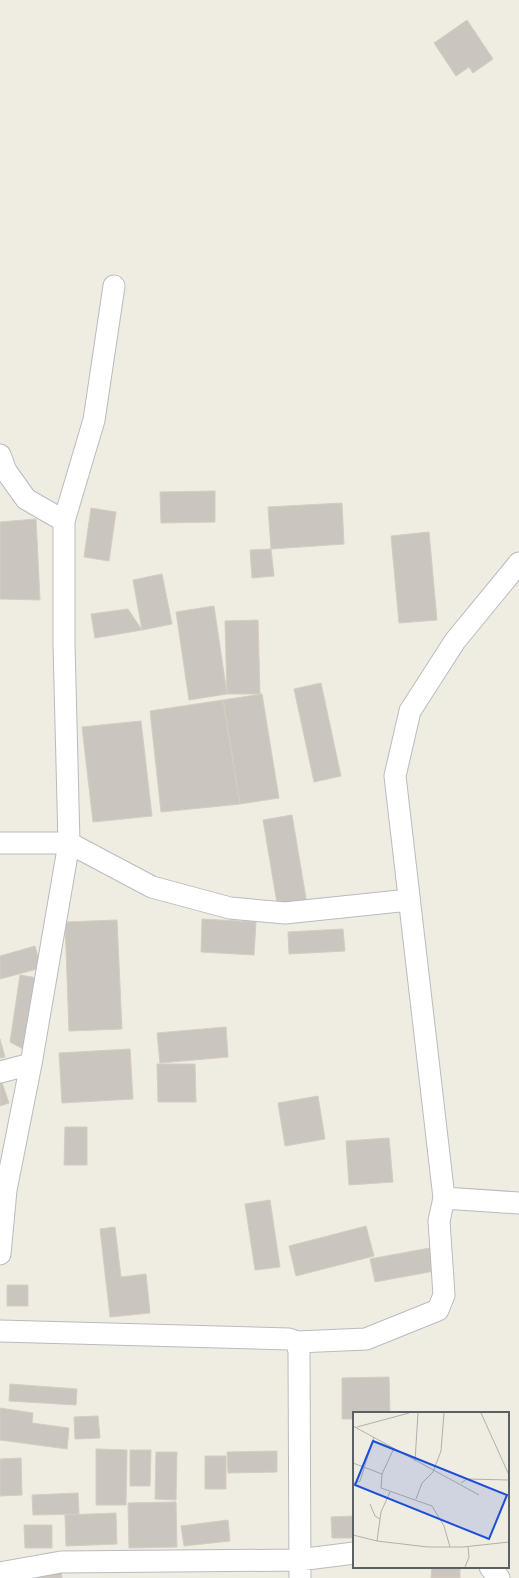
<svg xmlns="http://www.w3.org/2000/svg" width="519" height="1578" viewBox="0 0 519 1578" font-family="'Open Sans',sans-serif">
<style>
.building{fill:#cac6bf;stroke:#d4cdc0}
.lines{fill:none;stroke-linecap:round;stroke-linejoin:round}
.minor-casing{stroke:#b8bbc0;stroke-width:23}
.minor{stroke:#fff;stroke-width:21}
.inset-road{fill:none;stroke:#b0b0ac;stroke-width:1}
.view{fill:#1d4ed8;fill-opacity:0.15;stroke:#1d4ed8;stroke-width:2}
.inset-edge{fill:none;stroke:#5b6065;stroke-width:2}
</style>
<rect width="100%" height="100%" fill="#efece2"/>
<!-- building -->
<path class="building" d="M467,20L493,59L473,73L469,67L456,76L434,43Z
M215,491V522L161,523L160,492Z
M342,503L344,544L271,549L268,507Z
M91,508L116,512L109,561L84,557Z
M36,519L40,600L0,599V522Z
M429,532L437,620L399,623L391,536Z
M271,549L274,576L252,578L250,550Z
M162,574L172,624L142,630L133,580Z
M214,606L227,694L189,700L176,612Z
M128,609L142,630L95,638L91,614Z
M258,620L260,694H227L225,621Z
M321,683L341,776L314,782L294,689Z
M262,694L279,798L240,804L223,700Z
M223,700L240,804L161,812L150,711Z
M141,721L152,816L93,822L82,727Z
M292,815L307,904L278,909L263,820Z
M202,919L256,922L254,955L201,952Z
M117,920L122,1029L69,1031L65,922Z
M343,929L345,951L289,954L288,932Z
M35,946L41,968L0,979V956Z
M20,975L38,978L27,1051L10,1042Z
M226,1027L228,1057L160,1063L157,1033Z
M0,1039L5,1057L0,1058Z
M130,1049L133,1099L62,1103L59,1053Z
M157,1064H195L196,1102H158Z
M1,1080L9,1103L0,1106V1081Z
M318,1096L325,1139L285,1146L278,1103Z
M65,1127H87V1165H64Z
M389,1138L393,1182L349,1185L346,1141Z
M270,1200L280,1267L255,1270L245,1204Z
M366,1226L374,1256L296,1276L289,1246Z
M115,1227L121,1277L146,1274L150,1313L110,1317L100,1229Z
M435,1247L440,1270L375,1282L370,1259Z
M7,1285H28V1306H7Z
M389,1377L390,1413H354V1419H342V1378Z
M10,1384L77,1389L76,1405L9,1401Z
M0,1408L33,1413L32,1423L69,1428L67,1449L0,1440Z
M98,1416L100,1438L75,1439L74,1417Z
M96,1449L127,1450L126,1505H96Z
M130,1450H151L150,1486H130Z
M277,1451V1472L228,1473L227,1452Z
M156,1452H177L176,1500L155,1499Z
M205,1456H226V1489H205Z
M21,1458L22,1495L0,1496V1459Z
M78,1493L79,1514L33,1515L32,1495Z
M176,1502L177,1547L129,1548L128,1503Z
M116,1513L117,1544L66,1546L65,1515Z
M354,1516V1538H332L331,1517Z
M228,1520L230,1541L184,1546L181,1526Z
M24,1525H52V1548H25Z
M432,1567H460V1578H431Z
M61,1571L62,1578H29Z"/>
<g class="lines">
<!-- minor casing -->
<g class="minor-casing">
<path id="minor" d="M0,455L6,471L26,499L64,521
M0,843H69L152,887L230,908L285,913L409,900
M0,1072L31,1064
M444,1198L519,1203
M0,1254L6,1190L31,1064L69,843L64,644V521L94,420L114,286
M0,1331L289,1339L297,1342L299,1352L300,1578
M297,1342L366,1339L438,1310L444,1295L439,1221L444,1198L395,776L410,711L455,641L519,563
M490,1567L499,1578
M0,1573L61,1562L299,1560L354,1553"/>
</g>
<!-- minor -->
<use href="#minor" class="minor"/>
</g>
<!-- overview -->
<g transform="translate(353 1412)">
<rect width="156" height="156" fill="#efece2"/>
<path class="inset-road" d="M128,1L156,63M0,14L126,83M4,15L56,1M62,49L65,1M0,51L29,62L41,36M29,62L28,76L79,94L91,114L97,135M108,71L114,67L156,68M0,72L7,69L21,25M63,87L69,71L80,60L88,39L91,1M17,92L22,104L27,107M0,123L24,129L75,135H110L156,130M24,129L28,100L37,80M112,155L116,145L115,135"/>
<path class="view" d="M20,29L154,83L136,127L2,73Z"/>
<rect width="156" height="156" class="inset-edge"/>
</g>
</svg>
